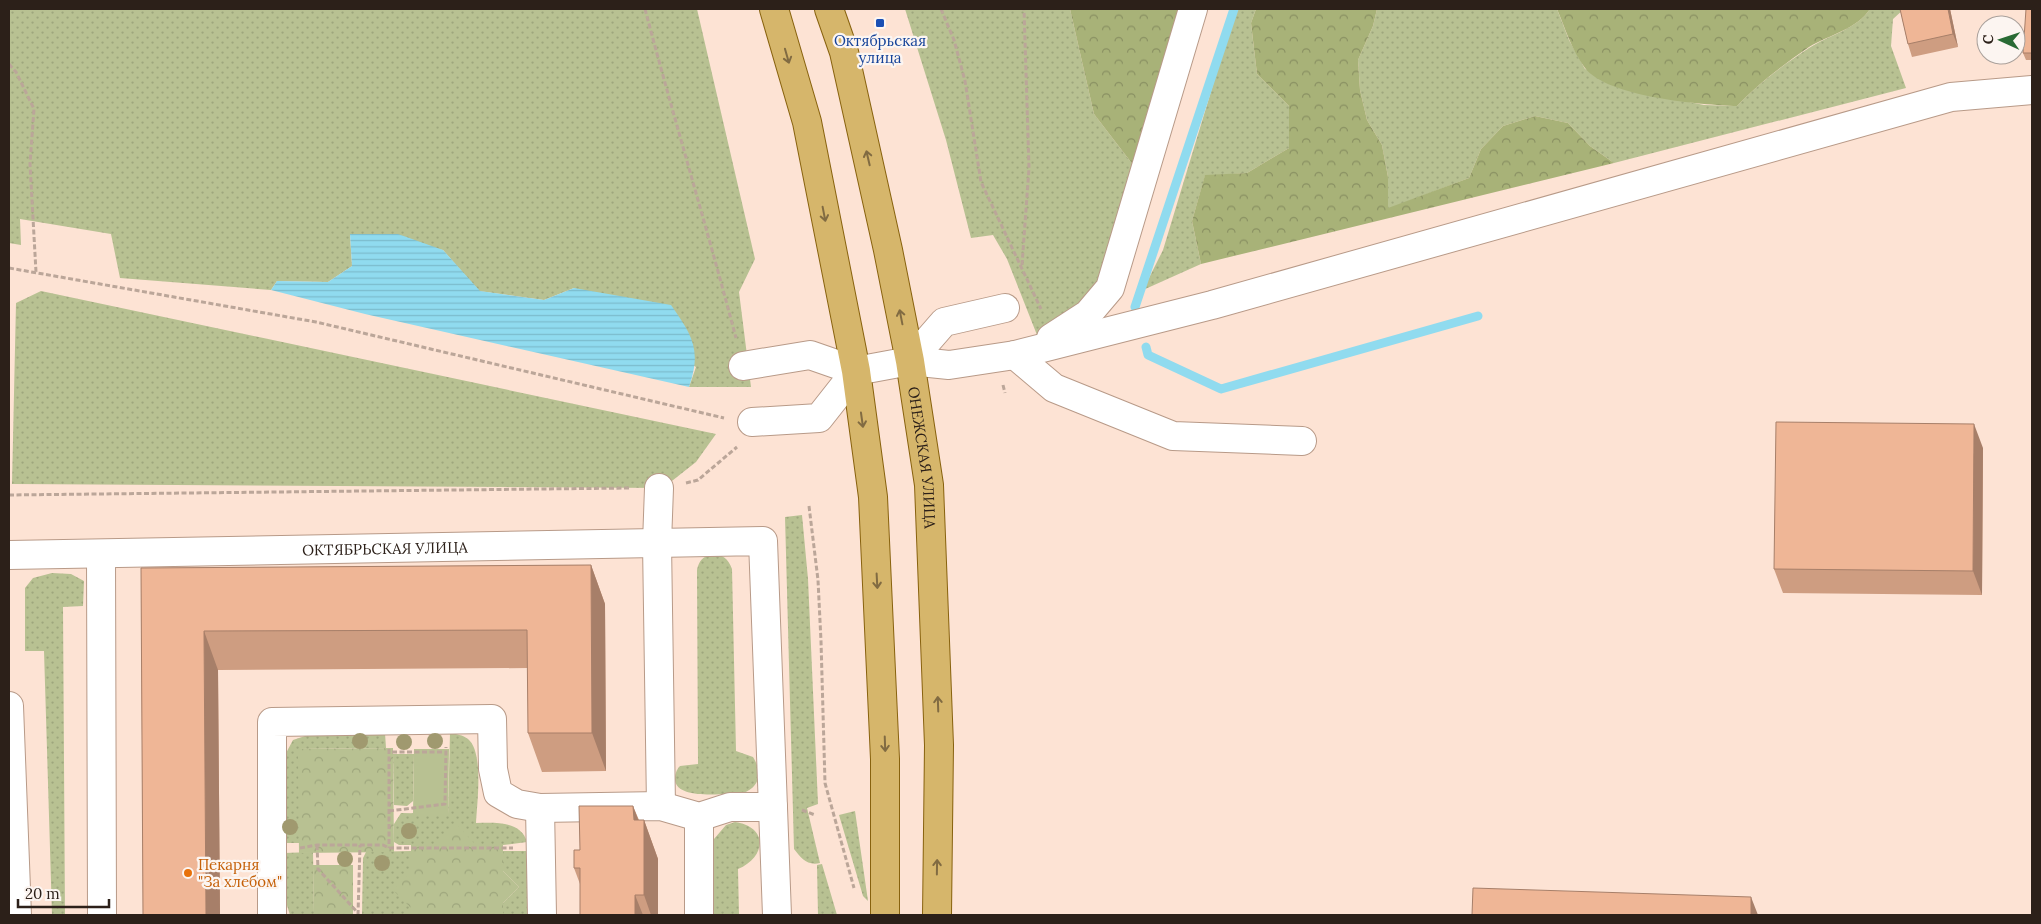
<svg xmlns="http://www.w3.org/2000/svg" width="2041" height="924" viewBox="0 0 2041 924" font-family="Lora,serif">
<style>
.grass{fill:url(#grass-dots)}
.forest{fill:url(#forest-crowns)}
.park{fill:url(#park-crowns)}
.pitch{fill:#b8c192}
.water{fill:url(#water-rules)}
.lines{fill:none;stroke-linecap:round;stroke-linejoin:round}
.stream{stroke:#90dbef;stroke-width:9}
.minor-casing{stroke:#b89a88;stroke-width:30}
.major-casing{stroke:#88620e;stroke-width:30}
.path{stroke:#bba699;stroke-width:3;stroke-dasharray:5 2.5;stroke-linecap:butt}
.minor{stroke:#fff;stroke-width:28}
.major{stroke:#d6b66b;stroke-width:28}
.tree{fill:#a0996f}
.wall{fill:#ce9d81}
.shaded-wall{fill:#a77f69}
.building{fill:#efb696;stroke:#a77f69}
.oneway{stroke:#816b42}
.transit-dot{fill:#1a4fb4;stroke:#fcf5f1;stroke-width:2}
.food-dot{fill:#e8710a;stroke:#fcf5f1;stroke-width:2}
.labels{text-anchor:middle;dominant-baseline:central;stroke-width:4.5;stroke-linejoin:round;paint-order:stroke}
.transit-label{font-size:15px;fill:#164399;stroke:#fcf5f1}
.street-label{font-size:15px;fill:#2c2019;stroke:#fcf5f1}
.food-label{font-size:15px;fill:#c56008;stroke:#fcf5f1;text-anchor:start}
</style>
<defs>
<pattern id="grass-dots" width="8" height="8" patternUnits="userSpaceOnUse" patternTransform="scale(1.25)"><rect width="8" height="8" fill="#b8c192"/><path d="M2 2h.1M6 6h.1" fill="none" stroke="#9ea67d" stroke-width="1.8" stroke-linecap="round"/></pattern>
<pattern id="forest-crowns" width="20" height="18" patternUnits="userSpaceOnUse" patternTransform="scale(1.25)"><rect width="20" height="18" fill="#a8b278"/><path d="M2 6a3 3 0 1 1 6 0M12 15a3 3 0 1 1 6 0" fill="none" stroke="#899062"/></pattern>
<pattern id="park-crowns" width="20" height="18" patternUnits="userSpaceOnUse" patternTransform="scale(1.25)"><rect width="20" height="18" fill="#b8c192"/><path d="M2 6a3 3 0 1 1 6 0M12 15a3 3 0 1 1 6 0" fill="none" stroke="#9ea67d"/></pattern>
<pattern id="water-rules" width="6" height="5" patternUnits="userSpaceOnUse" patternTransform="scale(1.25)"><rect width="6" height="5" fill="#90dbef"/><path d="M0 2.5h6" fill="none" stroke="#7cbccc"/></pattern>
</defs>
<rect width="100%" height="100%" fill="#fde3d4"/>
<!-- grass -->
<path class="grass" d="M9,9H697L755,259L739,292L751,387H689L696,367L574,288L544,300L479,291L443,250L350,234L352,266L328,282L277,281L271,290L120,278L111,234L20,219L21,245L9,243Z
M905,9H1070L1094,114L1137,170L1098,296L1067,322L1037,335L1007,259L993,235L971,238L946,140Z
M1236,9H1256L1251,23L1257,74L1289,106V148L1247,173L1205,176L1192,221L1201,264L1143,290L1163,250Z
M1377,9H1557L1569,40L1585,69L1675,99L1704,105L1737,106C1759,83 1783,65 1809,48C1829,35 1857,29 1870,9H1904L1893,19L1891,46L1906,88L1614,163L1590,146L1568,123L1535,116L1503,126L1481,149L1469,178L1388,209V177L1382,145L1367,120L1360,90L1358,60L1373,26Z
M41,291L716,434L696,462L663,488L12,484L16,303Z
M802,515L808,579L818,804L807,808L820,863C807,866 801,858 794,849L785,517Z
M712,554C723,555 728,558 732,569L736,751L753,757C762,771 761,787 743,793C728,793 677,801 675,780C675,775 676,770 680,766L698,764L697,570C699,561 702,557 712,554Z
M52,573L71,574L84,581L83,606L63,607L65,915H52L44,651H25V588L33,578Z
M385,733L386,748L299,749V843H284L285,755L293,740L308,735Z
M450,733C456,734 463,735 468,739C484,752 477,803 476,823C494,823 521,820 527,842L503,845H399L394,842V824L401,813L448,814Z
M393,754H414L413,801L407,806L394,805Z
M855,811L868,901L863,896L839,815Z
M735,822C769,827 766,857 738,869L739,915H713L714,839L726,825Z
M411,851V915H362L363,858L366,852Z
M503,851H529V915H503V903L519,887L503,871Z
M313,852L314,914L353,915H290L285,899L284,853Z
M822,864L837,915H818L817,865Z"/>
<!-- forest -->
<path class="forest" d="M1070,9H1184L1137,170L1094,114Z
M1256,9H1377L1373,26L1358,60L1360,90L1367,120L1382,145L1388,177V208L1469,178L1481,149L1503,126L1535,116L1568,123L1590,146L1614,163L1201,264L1192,221L1205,175L1247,173L1289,148V106L1257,74L1251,23Z
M1557,9H1870C1857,29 1829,35 1809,47C1783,65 1759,83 1737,106C1702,105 1607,97 1585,68C1572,51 1565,28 1557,9Z"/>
<!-- park -->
<path class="park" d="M393,748L394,852L299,853L298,749Z
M457,825L476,845H503V871L519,887L503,903V915H411V908L393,890L411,872V845H437Z
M313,865H353V914L314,915Z"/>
<!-- pitch -->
<path class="pitch" d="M414,749H449L448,814H413Z"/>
<!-- water -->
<path class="water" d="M350,234H398L443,250L480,291L544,300L574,288L671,305C692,335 702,350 689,387L365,314L271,290L277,281L328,282L352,266Z"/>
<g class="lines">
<!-- stream -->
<path class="stream" d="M1135,307L1234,9
M1146,347L1148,355L1221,389L1478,316"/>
<!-- minor casing -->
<g class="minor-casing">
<g id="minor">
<path d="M1051,338L1088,314L1110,288L1193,9"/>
<path d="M1015,355L1054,388L1173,436L1302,441"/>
<path d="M910,361L944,322L1005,308"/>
<path d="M743,366L810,355L856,371L910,361L949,365L1015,355L1212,305L1951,97L2032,90"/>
<path d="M752,422L819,418L856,371"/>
<path d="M659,488L657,543L661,806"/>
<path id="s1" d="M9,555L763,541L777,915"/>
<path d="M101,555L102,915"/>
<path d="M9,706L17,915"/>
<path d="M540,808L542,915"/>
<path d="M699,817V915"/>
<path d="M272,915V722L492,719L493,769L498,793L517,804L540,808L661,806L699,817L730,807H773"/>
</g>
</g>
<!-- major casing -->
<g class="major-casing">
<g id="major">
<path d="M774,9L807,122L856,371L873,497L885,759V915"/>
<path id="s2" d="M829,9L844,52L888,250L910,361L929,485L939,745L937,915"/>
</g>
</g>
<!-- path -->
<path class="path" d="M645,9C674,119 707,228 736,338
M941,9L954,40L965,81L981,182L1041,309
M9,64L16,72L34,109L30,164L36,272
M1022,265L1029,168L1024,9
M9,268L316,322L724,418
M1003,385L1005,393
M686,483L698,480L737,447
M9,495L631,488
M809,506L818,580L821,641L825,783L854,888
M389,749V848
M392,752H446
M802,810L815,815
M389,811L445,804L446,747
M317,845L318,869L358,913
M300,848L317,845H383L389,848H513
M358,915L360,845"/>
<!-- minor -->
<use href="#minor" class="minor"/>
<!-- major -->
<use href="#major" class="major"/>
</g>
<!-- trees -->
<g class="tree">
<circle cx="360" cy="741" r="8"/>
<circle cx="435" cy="741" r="8"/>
<circle cx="404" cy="742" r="8"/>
<circle cx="290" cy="827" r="8"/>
<circle cx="409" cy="831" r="8"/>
<circle cx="345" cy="859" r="8"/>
<circle cx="382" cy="863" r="8"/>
</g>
<!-- wall -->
<path class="wall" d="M1900,9H1950L1958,47L1912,57L1908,44Z
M2032,9V60H2026L2023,53Z
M1983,448L1982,595L1783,593L1774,569Z
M591,565L605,604L606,771L542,772L528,733V668L218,670L220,915H143L141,568Z
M633,806L639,820H644L658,859V915H580V884L574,868L580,850Z"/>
<!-- shaded-wall -->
<path class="shaded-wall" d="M1948,9H1950L1958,47L1953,34Z
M1974,424L1983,448L1982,595L1973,571Z
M591,565L605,604L606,771L592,733Z
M204,631L218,670L220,915H206Z
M633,806L644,835V820L658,859V915H651L644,895L634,820Z
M635,895L643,915H635Z
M1751,897L1758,915H1751Z"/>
<!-- building -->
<path class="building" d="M1900,9H1948L1953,34L1908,44Z
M2026,9H2032V53H2023Z
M1776,422L1974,424L1973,571L1774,569Z
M591,565L592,733H528L527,630L204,631L206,915H143L141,568Z
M579,806H633L634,820H644V895H635V915H580V868H574V850H580Z
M1473,888L1751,897V915H1472Z"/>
<!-- one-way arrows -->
<defs><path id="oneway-shaft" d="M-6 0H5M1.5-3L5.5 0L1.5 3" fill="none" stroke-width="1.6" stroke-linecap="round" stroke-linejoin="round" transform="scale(1.25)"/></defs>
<g class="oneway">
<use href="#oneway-shaft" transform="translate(787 56) rotate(74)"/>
<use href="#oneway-shaft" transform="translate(868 158) rotate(-103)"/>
<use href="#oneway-shaft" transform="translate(824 214) rotate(79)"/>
<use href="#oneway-shaft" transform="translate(901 317) rotate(-101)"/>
<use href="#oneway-shaft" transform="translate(862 420) rotate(82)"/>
<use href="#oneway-shaft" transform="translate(877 581) rotate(87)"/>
<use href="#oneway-shaft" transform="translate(938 704) rotate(-92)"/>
<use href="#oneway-shaft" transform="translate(885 744) rotate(88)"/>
<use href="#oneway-shaft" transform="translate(937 867) rotate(-89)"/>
</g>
<!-- markers -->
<rect class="transit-dot" x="875" y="18" width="10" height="10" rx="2.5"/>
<circle class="food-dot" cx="188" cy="873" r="5"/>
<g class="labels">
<!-- transit labels -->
<g class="transit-label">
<text x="880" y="40">Октябрьская<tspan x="880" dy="17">улица</tspan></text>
</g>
<!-- street labels -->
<g class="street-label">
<text stroke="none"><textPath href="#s2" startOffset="459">ОНЕЖСКАЯ УЛИЦА</textPath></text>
<text stroke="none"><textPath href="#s1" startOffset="376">ОКТЯБРЬСКАЯ УЛИЦА</textPath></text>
</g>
<!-- food labels -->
<g class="food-label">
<text x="198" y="864">Пекарня<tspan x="198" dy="17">"За хлебом"</tspan></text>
</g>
</g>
<!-- border -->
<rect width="2041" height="924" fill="none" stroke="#2c2019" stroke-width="20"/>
<!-- north arrow -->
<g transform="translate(2001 40) rotate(273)"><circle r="24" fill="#fcf5f1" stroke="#a9a09b"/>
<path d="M0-4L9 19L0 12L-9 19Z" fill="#296a34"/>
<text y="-8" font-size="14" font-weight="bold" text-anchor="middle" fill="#2c2019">С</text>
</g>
<!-- scale -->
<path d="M18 899v8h91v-8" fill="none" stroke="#2c2019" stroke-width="2.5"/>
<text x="25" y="899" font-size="15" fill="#2c2019" stroke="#fcf5f1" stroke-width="4" paint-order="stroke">20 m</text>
</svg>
